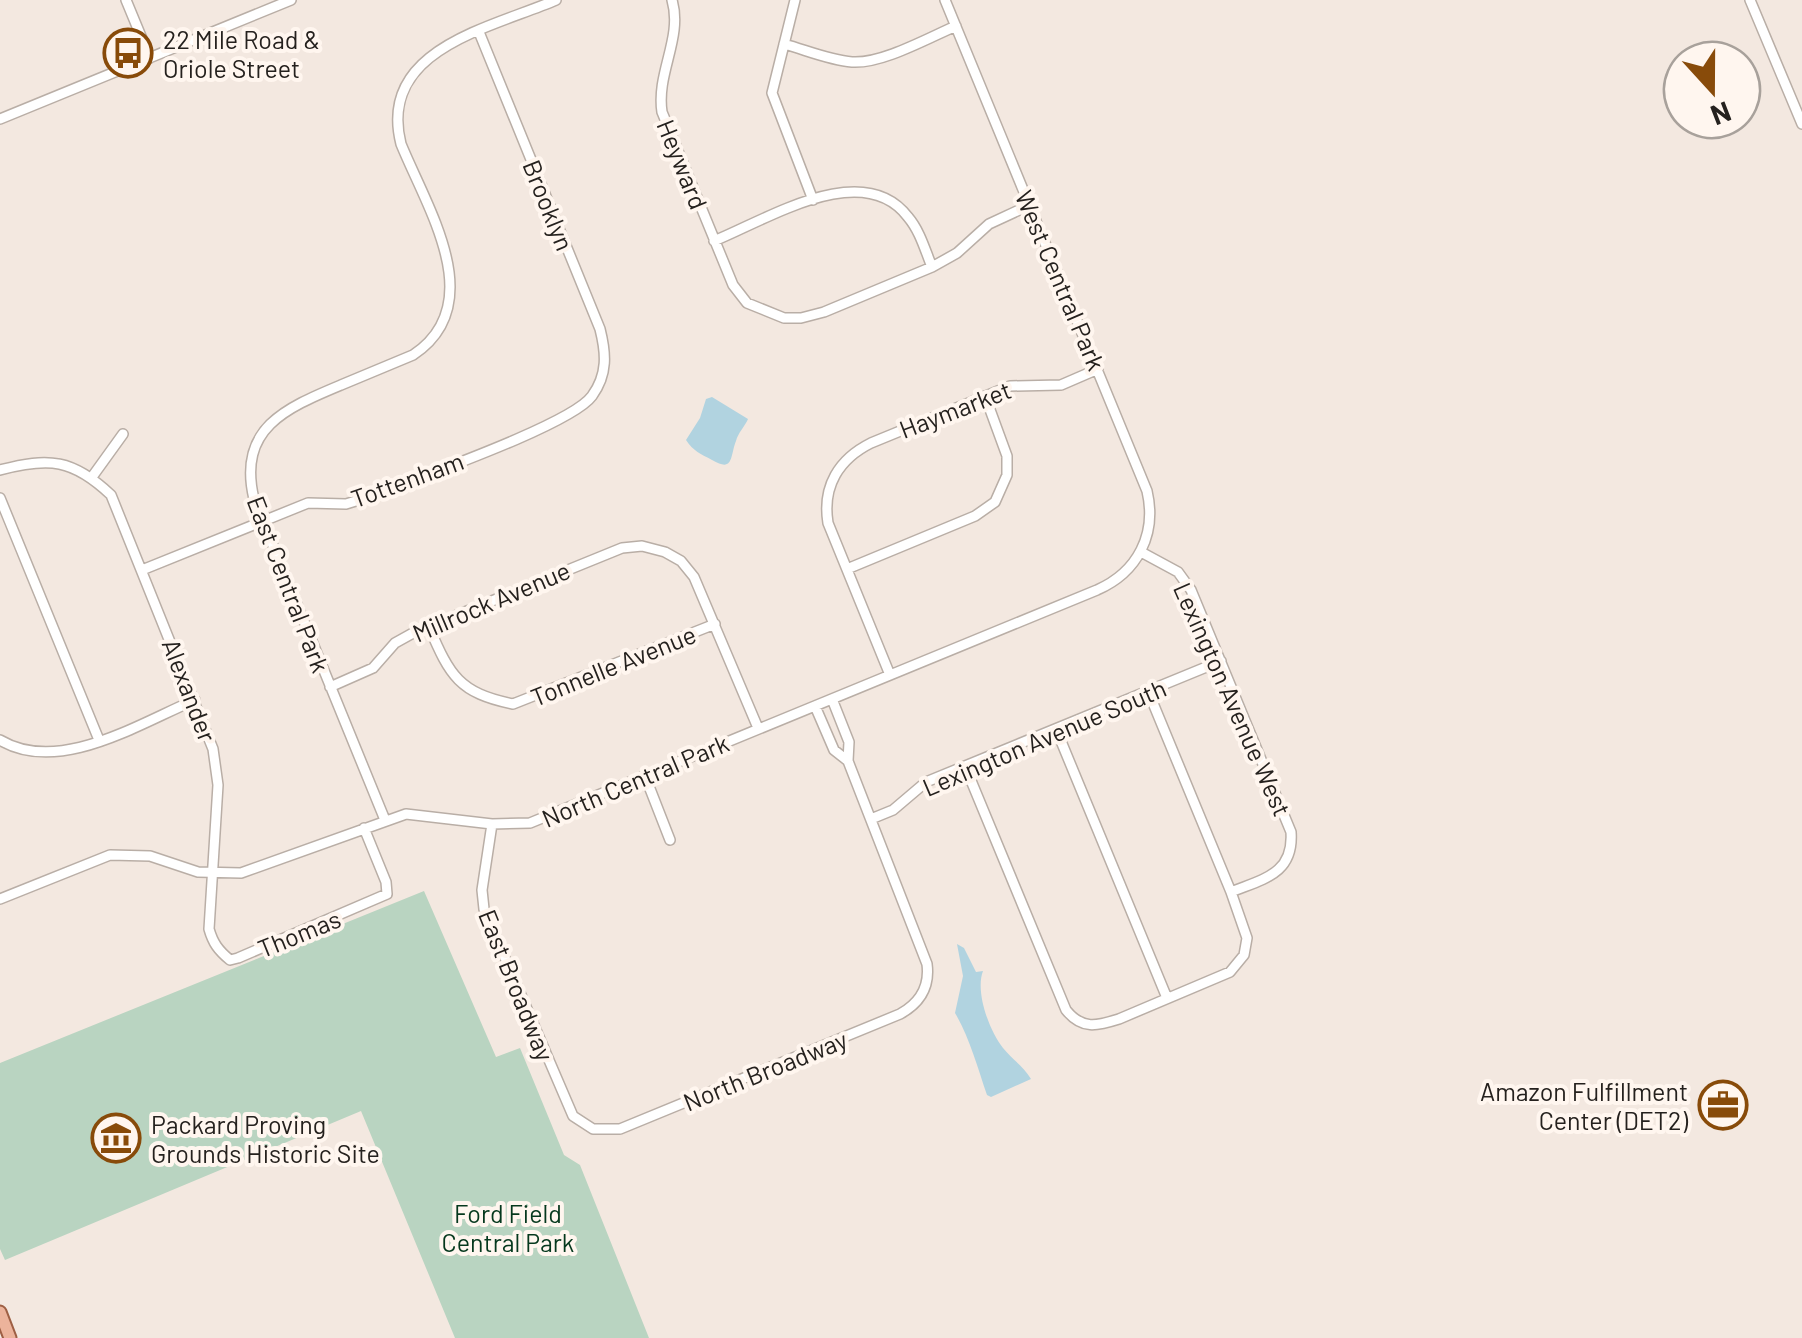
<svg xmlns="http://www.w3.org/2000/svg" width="1802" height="1338" viewBox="0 0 1802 1338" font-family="Barlow,sans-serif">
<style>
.green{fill:#b9d4c1}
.water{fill:#b1d3e0}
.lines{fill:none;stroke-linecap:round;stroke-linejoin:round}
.minor-casing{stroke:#b9aea6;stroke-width:12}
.major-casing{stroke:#9e5f44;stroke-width:15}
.minor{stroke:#fff;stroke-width:9}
.major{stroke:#ecb39b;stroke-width:11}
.labels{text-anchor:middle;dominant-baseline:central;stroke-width:8;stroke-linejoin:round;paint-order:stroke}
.poi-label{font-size:25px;fill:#25211e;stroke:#fff6ef;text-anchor:start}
.street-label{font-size:25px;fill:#25211e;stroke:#fff6ef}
.park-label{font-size:25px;fill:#05381d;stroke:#fff6ef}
</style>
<rect width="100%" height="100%" fill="#f3e8e0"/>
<!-- green -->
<path class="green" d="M424,891L496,1057L520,1048L564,1155L580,1165L649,1338H455L361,1111L5,1260L0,1249V1063Z"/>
<!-- water -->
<path class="water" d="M712,397L748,419C745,426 738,433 736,441C730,456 734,473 712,460C701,454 693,451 686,440L700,418L706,399Z
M957,944L964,948L976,972L983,971C975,992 989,1030 1003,1048C1012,1059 1024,1067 1031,1079L991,1097L987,1095C978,1069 969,1036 955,1013L963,976Z"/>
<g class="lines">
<!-- minor casing -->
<g class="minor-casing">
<path id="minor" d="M126,0L150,58
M672,0C683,38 656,73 662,112L733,285L747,303L784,318H801L824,312L932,267L957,253L989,224L1030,205
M795,0L772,93L813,200
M1750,0L1802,124
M784,44C806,50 829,60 852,62C882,64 928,38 956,26
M0,119L291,0
M714,241C768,219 863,158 908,217C920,231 925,250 932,267
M0,470C49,457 73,459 111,495L213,749L218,785L209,929C213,943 218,950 230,960L238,958L387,894L386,882L364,828
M92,477L123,434
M0,498L99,740
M1141,552L1178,572L1191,590L1291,832C1294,874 1263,879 1231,892
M847,569L975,516L995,502L1007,475V456L985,396
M142,570L308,503L346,504L372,496C414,479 571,425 592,396C608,374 606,353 600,329L479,32
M429,627C450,676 459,693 513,704L715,624
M890,675L828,523C822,486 839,459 871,443L1010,386L1061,385L1098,369
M330,687L373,668L395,643L413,633L622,548L642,546L665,552L681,561L694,577L758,728
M815,706L834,750L848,761
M1056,729L1167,998
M0,740C59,775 138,724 195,700
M965,766L1066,1010C1082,1030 1097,1026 1119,1019L1230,972L1244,955L1247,938L1231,892L1148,691
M645,776L670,840
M871,819L893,810L926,782L1221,661
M385,820L254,499C237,428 286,408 341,385C365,375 389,365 413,355C490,304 427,208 401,144C377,49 491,28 556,0
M492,824L482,890L484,909L573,1116L593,1129H620L900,1014C920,1003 930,987 927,964L848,761L849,742L832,699
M0,899L110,855L150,856L198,872L241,873L406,814L492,824L530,823L1097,590C1138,572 1157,534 1147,491L945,0"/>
</g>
<!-- major casing -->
<g class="major-casing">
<path id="major" d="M0,1312L10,1338"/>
</g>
<!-- minor -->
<use href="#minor" class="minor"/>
<!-- major -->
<use href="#major" class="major"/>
</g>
<!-- icons -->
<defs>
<g id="bus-ring" transform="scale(2.5)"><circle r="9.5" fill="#fff6ef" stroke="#884b0a" stroke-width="1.5"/><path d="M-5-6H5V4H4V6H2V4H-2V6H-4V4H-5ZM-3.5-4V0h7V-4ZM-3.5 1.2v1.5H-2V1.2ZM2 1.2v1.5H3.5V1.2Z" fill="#884b0a"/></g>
<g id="office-ring" transform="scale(2.5)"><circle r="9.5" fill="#fff6ef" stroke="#884b0a" stroke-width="1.5"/><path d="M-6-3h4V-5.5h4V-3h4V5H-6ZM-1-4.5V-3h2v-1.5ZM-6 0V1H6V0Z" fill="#884b0a"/></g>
<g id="museum-ring" transform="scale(2.5)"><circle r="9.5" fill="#fff6ef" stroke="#884b0a" stroke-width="1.5"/><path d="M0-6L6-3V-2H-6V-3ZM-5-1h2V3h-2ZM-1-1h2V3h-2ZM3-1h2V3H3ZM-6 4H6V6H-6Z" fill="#884b0a"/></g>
</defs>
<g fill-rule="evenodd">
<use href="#bus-ring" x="128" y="53"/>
<use href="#office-ring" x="1723" y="1105"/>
<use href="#museum-ring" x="116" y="1138"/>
</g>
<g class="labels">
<!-- poi labels -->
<g class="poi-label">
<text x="163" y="39">22 Mile Road &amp;<tspan x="163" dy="29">Oriole Street</tspan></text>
<text x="1688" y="1091" text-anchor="end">Amazon Fulfillment<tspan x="1688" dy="29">Center (DET2)</tspan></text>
<text x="151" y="1124">Packard Proving<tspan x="151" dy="29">Grounds Historic Site</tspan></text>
</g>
<!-- street labels -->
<g class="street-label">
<text transform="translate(683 164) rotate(68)">Heyward</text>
<text transform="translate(549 205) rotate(68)">Brooklyn</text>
<text transform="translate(1061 280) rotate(67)">West Central Park</text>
<text transform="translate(955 409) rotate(-21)">Haymarket</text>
<text transform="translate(407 479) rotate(-20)">Tottenham</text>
<text transform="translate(289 584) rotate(69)">East Central Park</text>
<text transform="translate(491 601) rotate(-23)">Millrock Avenue</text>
<text transform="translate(613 665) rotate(-22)">Tonnelle Avenue</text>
<text transform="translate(190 690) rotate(69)">Alexander</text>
<text transform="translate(1233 699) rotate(66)">Lexington Avenue West</text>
<text transform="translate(1044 737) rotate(-23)">Lexington Avenue South</text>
<text transform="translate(635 780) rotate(-23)">North Central Park</text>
<text transform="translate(299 933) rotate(-22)">Thomas</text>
<text transform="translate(517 985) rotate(68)">East Broadway</text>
<text transform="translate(765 1070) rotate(-22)">North Broadway</text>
</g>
<!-- park labels -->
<g class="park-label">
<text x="508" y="1213">Ford Field<tspan x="508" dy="29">Central Park</tspan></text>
</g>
</g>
<!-- north arrow -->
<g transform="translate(1712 90) rotate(159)"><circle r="48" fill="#fff6ef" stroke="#a8a19b" stroke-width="2.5"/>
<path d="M0-8L18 38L0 25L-18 38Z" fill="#884b0a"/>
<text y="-15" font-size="28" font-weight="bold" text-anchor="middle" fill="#25211e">N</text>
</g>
</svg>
